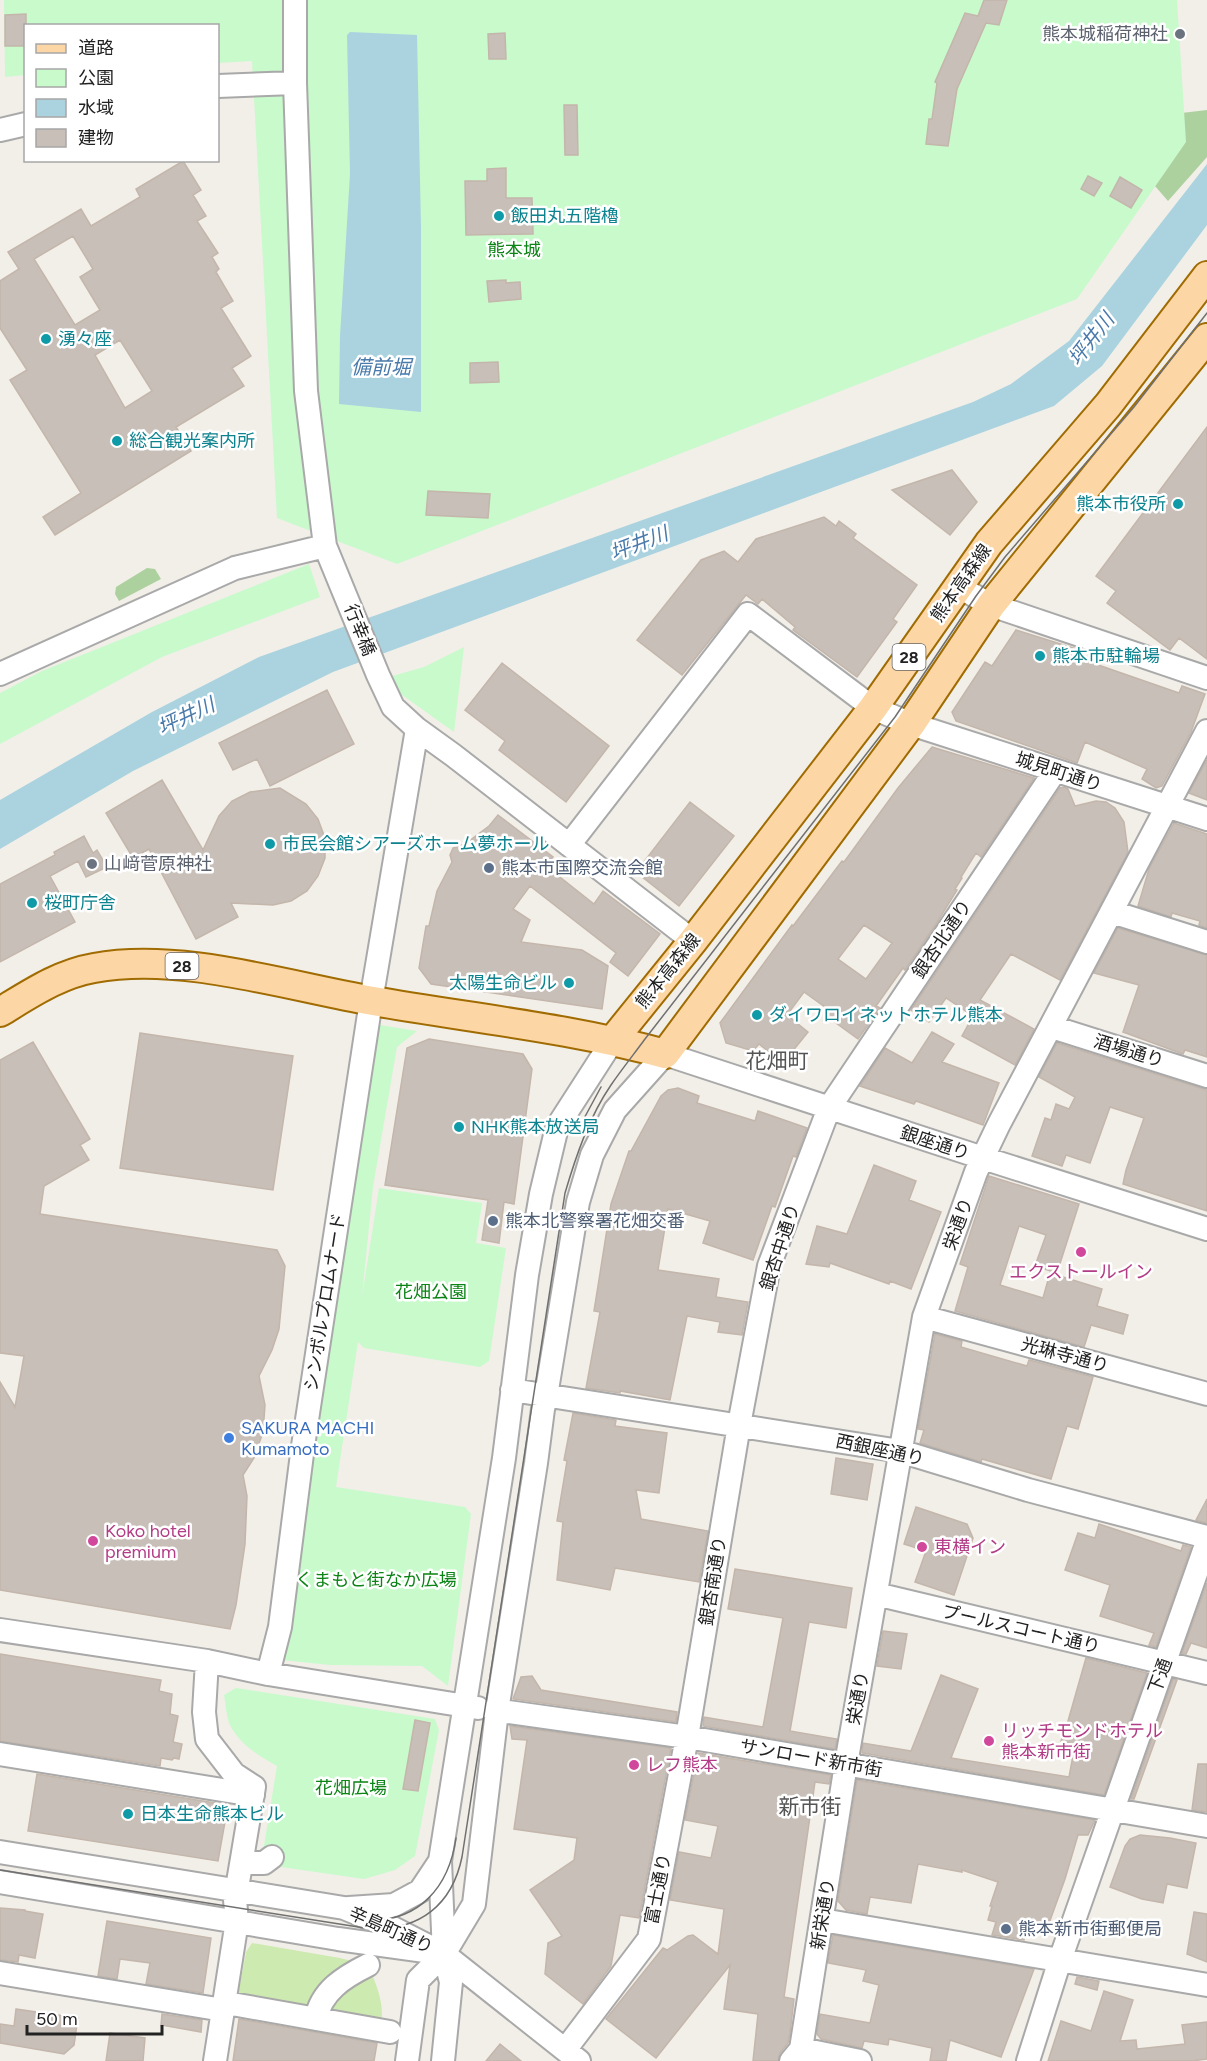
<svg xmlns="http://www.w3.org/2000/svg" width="1207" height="2061" viewBox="0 0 1207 2061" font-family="Figtree,'Noto Sans JP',sans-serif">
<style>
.grass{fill:#cdebb0}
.forest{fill:#add19e}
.park{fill:#c8facc}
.water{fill:#aad3df}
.building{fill:#c7bfb8;stroke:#c4b6ab;stroke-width:1.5;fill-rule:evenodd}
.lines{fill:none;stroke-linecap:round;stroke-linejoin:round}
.minor-casing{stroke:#a9a9a9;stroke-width:26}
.major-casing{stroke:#a06b00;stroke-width:32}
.minor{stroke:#fff;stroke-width:22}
.major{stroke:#fcd6a4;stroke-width:28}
.tram{stroke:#707070;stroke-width:1.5}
.worship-dot{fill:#6b7280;stroke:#fff;stroke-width:2}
.culture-dot{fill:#0f9aa8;stroke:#fff;stroke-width:2}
.service-dot{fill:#5c6f8a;stroke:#fff;stroke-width:2}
.hotel-dot{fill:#d1479c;stroke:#fff;stroke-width:2}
.shop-dot{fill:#3f7fe0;stroke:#fff;stroke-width:2}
.labels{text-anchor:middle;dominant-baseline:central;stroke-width:5;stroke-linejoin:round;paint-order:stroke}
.shield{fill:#fff;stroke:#646464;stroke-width:1.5}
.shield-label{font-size:16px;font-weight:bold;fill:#222}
.worship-label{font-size:18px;fill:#5b616d;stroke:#fff;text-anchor:end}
.culture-label{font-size:18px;fill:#0d838f;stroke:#fff;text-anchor:start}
.park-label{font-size:18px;fill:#0c8416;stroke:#fff}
.street-label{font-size:18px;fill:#222;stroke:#fff}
.service-label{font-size:18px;fill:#4e5e75;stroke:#fff;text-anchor:start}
.hotel-label{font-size:18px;fill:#b23c85;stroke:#fff;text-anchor:start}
.shop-label{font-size:18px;fill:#366cbe;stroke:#fff;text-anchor:start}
.water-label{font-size:20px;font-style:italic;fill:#4a7aab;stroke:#fff}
.quarter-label{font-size:21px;fill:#555;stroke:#fff}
</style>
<rect width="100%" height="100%" fill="#f2efe9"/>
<!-- grass -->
<path class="grass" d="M252,1943L340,1958L368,1965C376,1984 385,2003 381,2024L237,2000L246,1952Z"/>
<!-- forest -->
<path class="forest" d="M1207,110V157L1168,201L1148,178L1173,114Z
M147,568L155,569L161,579L119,601L115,594L116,587Z"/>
<!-- park -->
<path class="park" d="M4,0H1177L1186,142L1077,299L397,564L277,518L252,61L218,63V26H26L25,75L5,77Z
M309,564L320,597L162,657L0,744V693L42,671Z
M464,647L454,732L398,692L389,677L424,667Z
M368,1023L417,1031L397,1047L373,1187L362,1297L379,1188L482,1203L476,1243L506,1248L489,1361L480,1367L364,1348L358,1342L336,1487L465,1507L471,1514L448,1686L422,1666L330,1665L282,1660Z
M236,1688L435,1719L439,1730L415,1856L395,1870L364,1879L267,1865L262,1858L277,1766C260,1757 241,1745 231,1727C226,1718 226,1705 224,1695Z"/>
<!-- water -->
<path class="water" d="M350,32L417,35L421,228V412L339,404L340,336L350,174L347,35Z
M1207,164V225L1102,366L1054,406L333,672L133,771L0,849V800L152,712L259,657L973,402L1011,384L1069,341Z"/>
<!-- building -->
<path class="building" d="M984,0H1007L999,25L986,23L957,89L948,146L926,144L929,119H932L937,83L935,82L965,13L978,16Z
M26,14V46H5V15Z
M505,33L506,59H489L488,34Z
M564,105H577L578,155H565Z
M183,161L201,190L193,195L206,216L197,221L218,253L212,257L219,269L216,272L233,301L221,308L251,356L232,368L244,386L176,427L191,451L55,535L43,517L81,493L10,380L27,370L0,328V281L19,269L8,252L81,209L91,226L140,197L136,189ZM73,236L93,269L80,277L100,310L75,325L34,259ZM120,340L152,391L125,408L95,355Z
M506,168V198H532L533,234L466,235L465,181H487V169Z
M1088,176L1102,183L1094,196L1081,189Z
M1120,177L1142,190L1131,208L1110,196Z
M506,280V283L520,282L521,299L489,302L487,281Z
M498,362L499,382L470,383V363Z
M1207,427V659L1179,638L1170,650L1107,603L1116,591L1096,576Z
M952,470L977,502L950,535L892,490Z
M428,491L490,494L488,518L426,515Z
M824,517L836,526L839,521L856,534L853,538L917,585L893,619L897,622L857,677L793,630L795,627L762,599L758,604L746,595L682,675L637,640L701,560L724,551L738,562L756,539Z
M1016,630L1083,651L1081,659L1179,693L1182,686L1205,694L1191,732L1162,786L1156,788L1142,779L1147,769L1085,742L1077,763L956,721L952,712L985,662L992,666Z
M502,663L609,746L566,802L499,750L505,741L465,710Z
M327,690L354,744L270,786L257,759L233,770L219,743Z
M932,747L1034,778L981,857L976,853L961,877L962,878L955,889L957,890L936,924L905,970L903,968L876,1006L880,1008L868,1025L858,1039L825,1015L829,1010L804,992L787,1015L808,1032L783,1063L759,1044L753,1051L726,1043L720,1023L792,925L793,926L842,861L844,862L898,788ZM864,925L892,943L866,979L838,959Z
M1207,760V800L1189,793Z
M162,780L203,850L219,816L232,801L250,792L280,788L306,804L318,819L325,838V858L318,876L307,891L291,901L273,905L231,903L238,917L196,939L149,849L133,858L106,813Z
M1064,787L1068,789L1075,806L1096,801L1106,802L1115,808L1124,822L1128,852L1060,980L1011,954L980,1000L1034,1029L1015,1065L962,1036L973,1016L946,998L929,1022L911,1010L1060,788Z
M690,802L734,836L679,906L636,872Z
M498,815L553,857L546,866L594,904L603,891L660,934L628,976L610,962L616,953L530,886L513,909L530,920L521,942L582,950L608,966L602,1009L431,984L419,968L426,926H429L437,891L452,862L450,855L453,848L465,844L489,826Z
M1174,823L1207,834V928L1199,925L1200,921L1172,913L1171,917L1138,906L1149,869Z
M84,836L93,853L97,850L107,867L86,877L78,861L50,876L75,922L0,962V884L55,855L54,852Z
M1118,928L1207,955V1057L1185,1050L1183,1054L1123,1032L1139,985L1094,973Z
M932,1032L954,1044L942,1062L999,1083L983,1125L916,1101L914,1104L860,1086L885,1048L912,1063Z
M140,1033L293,1056L273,1190L120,1168Z
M429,1039L523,1054L532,1069L514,1204L504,1202L499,1243L482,1240L488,1200L385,1185L407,1048Z
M33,1042L90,1139L80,1145L89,1160L44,1186L40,1214L277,1250L285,1266L279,1329L272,1350L259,1376L265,1405L263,1432L254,1458L243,1475L247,1496L245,1544L236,1605L230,1629L0,1590V1382L15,1407L24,1356L0,1353V1060Z
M1057,1043L1207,1090V1211L1123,1184L1126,1170L1144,1118L1110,1107L1090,1163L1066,1155L1062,1166L1032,1156L1045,1118L1051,1120L1056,1104L1069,1109L1075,1097L1039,1077Z
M678,1088L699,1096L697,1103L755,1121L758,1111L807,1128L796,1157L793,1156L775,1207L772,1206L753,1260L703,1243L710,1221L668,1209L658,1270L719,1279L716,1297L748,1302L742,1335L718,1332L720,1322L687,1316L670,1400L620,1391V1393L586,1388L600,1312L594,1311L611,1204L629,1151H631L661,1096L668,1090Z
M874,1165L916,1181L909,1200L941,1212L911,1289L890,1281L889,1284L830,1263L829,1267L806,1264L817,1226L847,1234Z
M989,1176L1079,1204L1057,1273L1035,1266L1046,1235L1019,1226L1000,1285L1043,1298L1050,1273L1102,1289L1097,1306L1128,1315L1123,1334L1091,1325L1084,1347L955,1311L968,1267L960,1264Z
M935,1334L962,1341L961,1347L1027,1366L1029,1360L1093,1377L1078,1429L1067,1426L1051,1479L982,1459L981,1462L920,1443L924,1430L918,1429Z
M573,1413L616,1420L615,1426L667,1433L659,1493L636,1490L641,1519L708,1531L699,1582L615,1568L610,1590L557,1580L563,1522L557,1521L567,1461L564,1460Z
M836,1458L873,1464L867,1500L831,1494Z
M1207,1499V1523L1196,1520Z
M916,1507L967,1524L973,1538L954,1595L915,1582L926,1551L904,1544Z
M1099,1524L1181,1551L1183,1545L1191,1547L1156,1647L1149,1645L1154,1633L1100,1616L1110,1585L1065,1570L1078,1533L1095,1538Z
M735,1569L852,1588L846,1628L809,1622L790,1731L837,1739L835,1749L703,1726L704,1717L763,1727L783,1618L728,1609Z
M1207,1583V1648L1191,1643L1186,1654L1182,1653Z
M883,1631L907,1634L901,1669L877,1666Z
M0,1654L161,1680L159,1691L172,1694L170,1714L178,1716L173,1742L182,1744L179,1759L174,1758L172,1760L161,1758L160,1766L0,1741Z
M1086,1658L1147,1673L1104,1795L862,1753L863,1743L911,1751L941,1675L978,1689L951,1758L1069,1777L1075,1745L1061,1741L1068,1721Z
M532,1676L541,1690L677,1712L676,1722L513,1699L521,1677Z
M1173,1679L1177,1680L1134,1799H1131Z
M415,1720L430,1723L418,1791L403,1789Z
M510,1726L671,1748L639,1918L620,1915L611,1966L583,2004L545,1974L548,1943L562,1936L530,1890L574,1860L577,1838L514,1829L527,1740L512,1739Z
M698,1753L831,1775L829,1784L815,1782L784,1997L794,1999L790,2033L788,2043L780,2053L778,2061H753L758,2014L724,2009L730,1965L656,2058L606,2019L663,1948L667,1950L688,1936L693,1935L718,1954L724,1909L670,1900L679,1852L711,1858L718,1826L685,1820Z
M1198,1764H1207V1812L1192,1810Z
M37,1774L228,1805L218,1861L28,1831Z
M857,1780L1095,1820L1088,1835H1078L1065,1879L1048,1926L1030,1920L1024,1940L992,1935L996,1922L988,1920L992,1906H990L998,1882L962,1870V1872L918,1864L911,1903L870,1897L867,1914L846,1910L838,1901Z
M1140,1835L1170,1838L1196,1843L1187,1888L1167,1884L1163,1903L1142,1899L1110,1887L1125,1846L1130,1839Z
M0,1908L25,1910V1911L43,1914L35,1958L19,1955L18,1962L0,1960Z
M1194,1912L1207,1914V1962L1187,1954Z
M107,1921L211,1938L203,1993L146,1984L150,1963L120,1959L117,1979L98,1976Z
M833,1935L1034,1969L1001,2057L950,2040L946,2061H930L932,2048L889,2039L888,2045L864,2041L862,2048L821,2039L817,2034L820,2014L870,2023L879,1985L863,1981L866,1970L828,1963Z
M1077,1977L1099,1981L1097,1990L1075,1984Z
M1104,1991L1133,2000L1120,2041L1136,2040L1137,2049L1185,2044L1182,2025L1207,2022V2059L1192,2061H1048L1061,2021L1091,2031Z
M16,2009L78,2018L74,2045L64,2054L0,2043V2024L14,2026Z
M162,2014L202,2020L201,2032L161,2025Z
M239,2019L377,2043L374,2061H233Z
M110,2033L145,2038L143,2061H106Z
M500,2044L521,2061H486Z"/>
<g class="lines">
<!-- minor casing -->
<g class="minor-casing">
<path id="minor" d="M295,0V83L306,391L325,546L378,675L393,707L417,729L453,755L693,941
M218,86L295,83
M0,130L26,124
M959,587L991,605L1207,678
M0,674L235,568L325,546
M569,845L748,614L873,708L911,724L1207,819
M1112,912L1207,942
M1052,1027L1207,1076
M924,1317L1207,1394
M512,1390L900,1451L1028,1490L1207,1537
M876,1594L1207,1673
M0,1630L207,1661L268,1674L478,1708
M207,1661L204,1712L207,1739L234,1774L254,1787L235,1900L237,1921L215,2061
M268,1674L280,1627L303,1446L317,1354L371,1001L417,729
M508,1712L687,1737L1207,1826
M0,1754L253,1795
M0,1852L344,1908L393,1928L444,1954L579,2061
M242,1863H264L272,1857
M0,1882L338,1939L425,1951
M349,1908L394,1905L420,1891L440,1861
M822,1920L1207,1985
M0,1973L223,2010
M232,2004L390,2032
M316,2019C321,1991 344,1977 368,1965
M801,2049L860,2061
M565,2050L649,1939L687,1737L739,1425L769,1266L829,1108L1055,771
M407,2061L418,1980L444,1954L474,1904L497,1711L536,1463L543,1409L546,1396L578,1202L592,1155L615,1110L665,1054L983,1158L1207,1229
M443,2061L451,1982L444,1954L440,1861L504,1458L527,1275L541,1194L557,1127L613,1040
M791,2061L801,2049L846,1764L924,1317L976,1172L999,1124L1207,731
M1028,2061L1060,1960L1207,1542"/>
</g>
<!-- major casing -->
<g class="major-casing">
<path id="major" d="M0,1012C30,994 59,974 94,968C182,952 286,986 373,1001C470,1018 570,1028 665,1054L911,724L991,605L1207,338
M613,1040L693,941L873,708L989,543L1108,405L1207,276"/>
</g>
<!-- minor -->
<use href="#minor" class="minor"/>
<!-- major -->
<use href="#major" class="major"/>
<!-- tram -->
<path class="tram" d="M581,1124L601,1087
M0,1870L371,1929C420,1930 452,1905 462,1857L565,1193C576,1156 589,1117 611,1085C622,1069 634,1054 645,1039L895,717L976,596L1005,557L1134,407L1207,313
M368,1920C419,1922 449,1887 456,1838"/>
</g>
<!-- markers -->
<g class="worship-dot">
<circle cx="1180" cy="34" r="6"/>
<circle cx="92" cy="864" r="6"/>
</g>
<g class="culture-dot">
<circle cx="499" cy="216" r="6"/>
<circle cx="46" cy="339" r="6"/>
<circle cx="117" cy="441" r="6"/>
<circle cx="1178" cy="504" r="6"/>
<circle cx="1040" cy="656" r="6"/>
<circle cx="270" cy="844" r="6"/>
<circle cx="32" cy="903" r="6"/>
<circle cx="569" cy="983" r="6"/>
<circle cx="757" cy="1015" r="6"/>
<circle cx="459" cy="1127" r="6"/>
<circle cx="128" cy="1814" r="6"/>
</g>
<g class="service-dot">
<circle cx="489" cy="868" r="6"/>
<circle cx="493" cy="1221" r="6"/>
<circle cx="1006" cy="1929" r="6"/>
</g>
<g class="hotel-dot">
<circle cx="1081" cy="1252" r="6"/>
<circle cx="93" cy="1541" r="6"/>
<circle cx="922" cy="1547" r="6"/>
<circle cx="989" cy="1741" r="6"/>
<circle cx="634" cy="1765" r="6"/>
</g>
<circle class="shop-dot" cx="229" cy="1438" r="6"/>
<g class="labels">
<!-- shield labels -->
<g class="shield">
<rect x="892.5" y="644" width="33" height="26" rx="4.5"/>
<rect x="165.5" y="953" width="33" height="26" rx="4.5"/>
</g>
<g class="shield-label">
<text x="909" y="657">28</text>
<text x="182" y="966">28</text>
</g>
<!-- worship labels -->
<g class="worship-label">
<text x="1168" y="34">熊本城稲荷神社</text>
<text x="104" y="864" text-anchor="start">山﨑菅原神社</text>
</g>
<!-- culture labels -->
<g class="culture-label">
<text x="511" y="216">飯田丸五階櫓</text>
<text x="58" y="339">湧々座</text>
<text x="129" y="441">総合観光案内所</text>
<text x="1166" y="504" text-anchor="end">熊本市役所</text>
<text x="1052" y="656">熊本市駐輪場</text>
<text x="282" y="844">市民会館シアーズホーム夢ホール</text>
<text x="44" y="903">桜町庁舎</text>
<text x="557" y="983" text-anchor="end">太陽生命ビル</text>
<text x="769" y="1015">ダイワロイネットホテル熊本</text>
<text x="471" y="1127">NHK熊本放送局</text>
<text x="140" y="1814">日本生命熊本ビル</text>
</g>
<!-- park labels -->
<g class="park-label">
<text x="514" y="250">熊本城</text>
<text x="431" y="1292">花畑公園</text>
<text x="376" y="1580">くまもと街なか広場</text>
<text x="351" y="1788">花畑広場</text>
</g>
<!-- street labels -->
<g class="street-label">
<text transform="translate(961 583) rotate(-55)">熊本高森線</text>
<text transform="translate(360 630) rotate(68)">行幸橋</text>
<text transform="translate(1059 772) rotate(18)">城見町通り</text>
<text transform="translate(942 939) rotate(-56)">銀杏北通り</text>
<text transform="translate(668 971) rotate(-51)">熊本高森線</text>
<text transform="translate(1129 1051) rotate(17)">酒場通り</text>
<text transform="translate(935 1143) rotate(18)">銀座通り</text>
<text transform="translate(958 1224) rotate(-70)">栄通り</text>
<text transform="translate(780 1247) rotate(-72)">銀杏中通り</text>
<text transform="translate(325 1302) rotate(-81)">シンボルプロムナード</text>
<text transform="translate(1065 1355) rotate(15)">光琳寺通り</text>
<text transform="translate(880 1450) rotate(12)">西銀座通り</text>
<text transform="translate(713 1581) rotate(-81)">銀杏南通り</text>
<text transform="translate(1021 1629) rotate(13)">プールスコート通り</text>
<text transform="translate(1160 1676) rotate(-70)">下通</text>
<text transform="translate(858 1698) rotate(-80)">栄通り</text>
<text transform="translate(811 1758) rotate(10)">サンロード新市街</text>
<text transform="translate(658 1889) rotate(-79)">富士通り</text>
<text transform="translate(823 1914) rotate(-81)">新栄通り</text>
<text transform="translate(391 1930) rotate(24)">辛島町通り</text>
</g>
<!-- service labels -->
<g class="service-label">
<text x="501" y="868">熊本市国際交流会館</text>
<text x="505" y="1221">熊本北警察署花畑交番</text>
<text x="1018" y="1929">熊本新市街郵便局</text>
</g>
<!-- hotel labels -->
<g class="hotel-label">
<text x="1081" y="1272" text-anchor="middle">エクストールイン</text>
<text x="105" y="1531">Koko hotel<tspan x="105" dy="21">premium</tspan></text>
<text x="934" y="1547">東横イン</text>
<text x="1001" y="1731">リッチモンドホテル<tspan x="1001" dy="21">熊本新市街</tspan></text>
<text x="646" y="1765">レフ熊本</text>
</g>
<!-- shop labels -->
<g class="shop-label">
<text x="241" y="1428">SAKURA MACHI<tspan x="241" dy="21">Kumamoto</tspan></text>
</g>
<!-- water labels -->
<g class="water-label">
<text transform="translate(1091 339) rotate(-52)">坪井川</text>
<text x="381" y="367">備前堀</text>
<text transform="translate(639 543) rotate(-21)">坪井川</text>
<text transform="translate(186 716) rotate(-25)">坪井川</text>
</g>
<!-- quarter labels -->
<g class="quarter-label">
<text x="777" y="1060">花畑町</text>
<text x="810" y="1806">新市街</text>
</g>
</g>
<!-- legend -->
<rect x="24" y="24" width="195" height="138" fill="#ffffff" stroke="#a7a7a7" stroke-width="1.5"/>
<rect x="36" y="44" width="30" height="9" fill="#fcd6a4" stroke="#a7a7a7" stroke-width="1.5"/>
<text x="78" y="54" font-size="18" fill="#222222">道路</text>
<rect x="36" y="69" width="30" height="18" fill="#c8facc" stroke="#a7a7a7" stroke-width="1.5"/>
<text x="78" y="84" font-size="18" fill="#222222">公園</text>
<rect x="36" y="99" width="30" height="18" fill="#aad3df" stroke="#a7a7a7" stroke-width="1.5"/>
<text x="78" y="114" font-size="18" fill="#222222">水域</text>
<rect x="36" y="129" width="30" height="18" fill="#c7bfb8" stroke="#a7a7a7" stroke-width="1.5"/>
<text x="78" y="144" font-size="18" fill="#222222">建物</text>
<!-- scale -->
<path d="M27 2025v9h135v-9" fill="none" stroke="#222222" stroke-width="3"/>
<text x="36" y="2025" font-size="18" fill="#222222" stroke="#ffffff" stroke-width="4.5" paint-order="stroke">50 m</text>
</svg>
